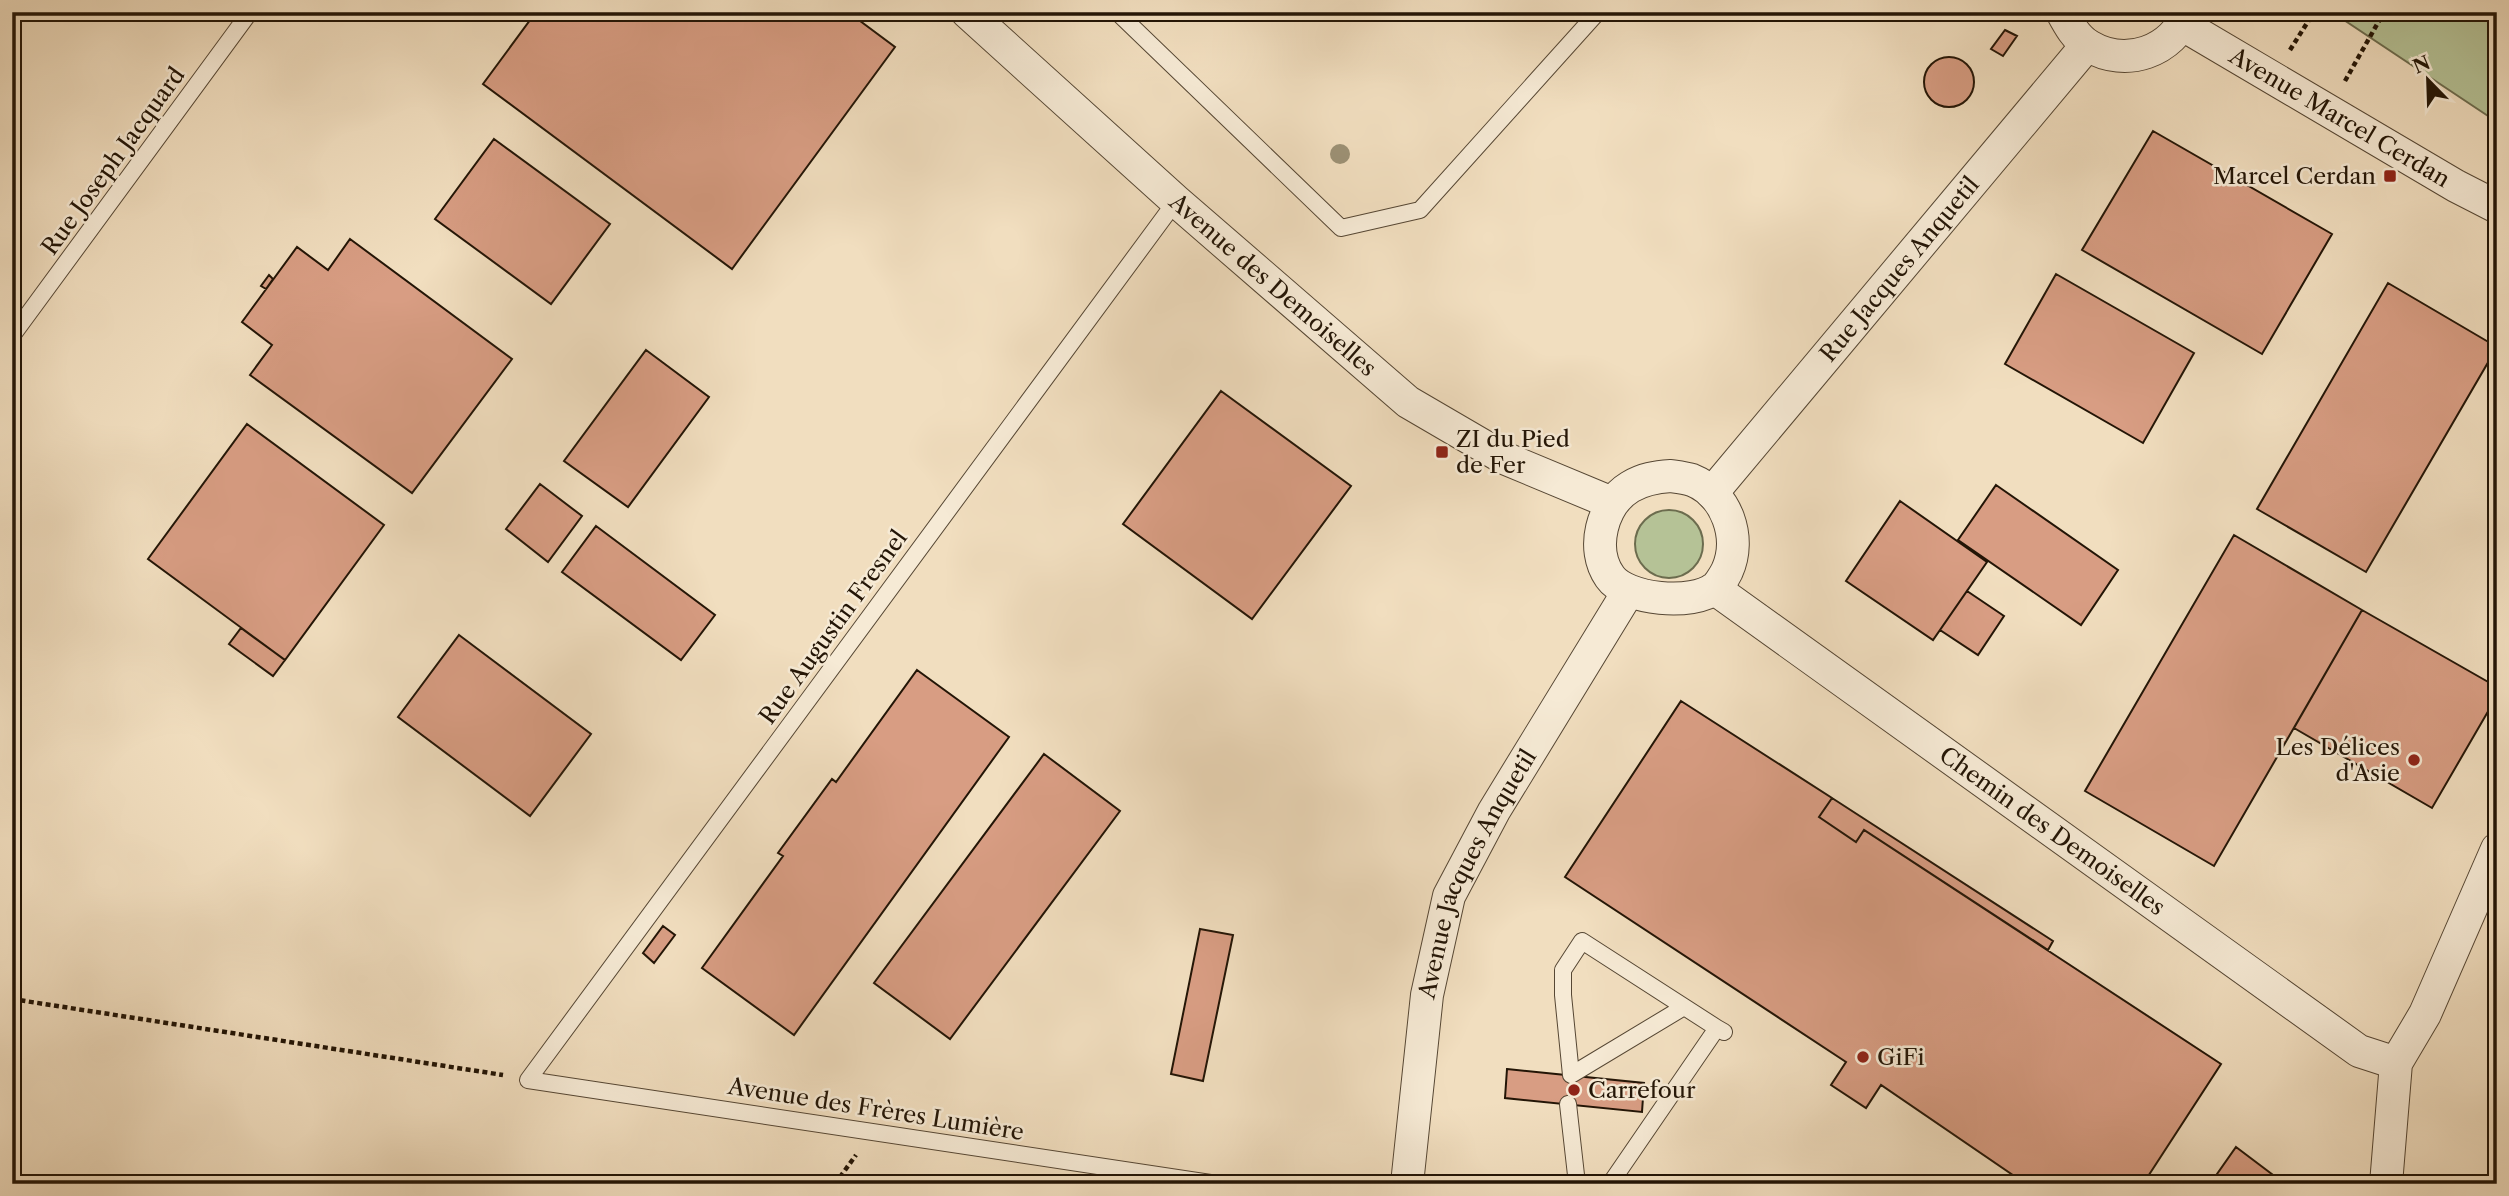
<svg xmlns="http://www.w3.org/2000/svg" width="2509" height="1196" viewBox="0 0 2509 1196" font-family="'Libre Caslon Text',serif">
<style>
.green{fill:#b5c296;stroke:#6c6c4e;stroke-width:2}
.building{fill:#d89d83;stroke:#231506;stroke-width:2}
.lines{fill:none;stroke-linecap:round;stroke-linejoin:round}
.lane-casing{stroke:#564734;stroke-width:18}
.street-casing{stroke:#564734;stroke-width:34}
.path{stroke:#231506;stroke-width:4.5;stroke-dasharray:5 3.5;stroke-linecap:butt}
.lane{stroke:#f6ead5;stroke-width:16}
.street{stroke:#f6ead5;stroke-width:32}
.tree{fill:#9c9175}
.poi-dot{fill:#8f2418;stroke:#f6ead5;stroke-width:2.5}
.labels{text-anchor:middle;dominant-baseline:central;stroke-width:5;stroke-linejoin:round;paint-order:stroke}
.street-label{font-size:23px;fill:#231506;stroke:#f6ead5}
.poi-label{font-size:23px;fill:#231506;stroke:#f6ead5;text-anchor:start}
</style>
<rect width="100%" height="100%" fill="#f1debf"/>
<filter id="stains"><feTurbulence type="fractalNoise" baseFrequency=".00286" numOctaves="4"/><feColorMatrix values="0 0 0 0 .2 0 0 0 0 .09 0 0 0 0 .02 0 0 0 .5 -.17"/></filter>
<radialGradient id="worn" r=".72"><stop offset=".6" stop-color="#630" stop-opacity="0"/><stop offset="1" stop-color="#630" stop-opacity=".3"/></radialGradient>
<!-- green -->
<path class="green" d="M2332,12H2497V122Z
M1635 544a34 34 0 1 1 68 0a34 34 0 1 1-68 0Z"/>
<!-- building -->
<path class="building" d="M536,12H848L895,47L732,269L483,84Z
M2005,30L2017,36L2003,56L1991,49Z
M1924 82a25 25 0 1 1 50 0a25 25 0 1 1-50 0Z
M2153,131L2332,234L2262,354L2082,250Z
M494,139L610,224L551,304L435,219Z
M350,239L512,359L412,493L250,375L272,345L242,322L297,247L328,270Z
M2056,274L2194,353L2143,443L2005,364Z
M269,275L273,279L266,289L261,286Z
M2388,283L2497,347L2366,572L2257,509Z
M646,350L709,397L628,507L564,461Z
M1221,391L1351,486L1252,619L1123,524Z
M247,424L384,525L285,660L148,559Z
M540,484L582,516L548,562L506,529Z
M1996,485L2118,570L2081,625L1958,540Z
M1900,501L1987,562L1933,640L1846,581Z
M596,526L715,615L681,660L562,572Z
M2234,535L2362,610L2214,866L2085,791Z
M1967,591L2004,616L1978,655L1940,630Z
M2362,610L2497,687V696L2432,808L2294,728Z
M241,628L285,660L273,676L229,644Z
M459,635L591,734L530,816L398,717Z
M917,670L1009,737L794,1035L702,968L783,856L778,853L832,779L836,782Z
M1681,701L1832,798L1819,817L1856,842L1864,830L2221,1064L2143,1184H2026L1881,1085L1866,1108L1831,1085L1846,1062L1565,877Z
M1044,754L1120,811L950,1039L874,983Z
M1832,798L2053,941L2048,950L1864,830L1856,842L1819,817Z
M663,926L675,935L654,963L643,953Z
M1200,929L1233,935L1203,1081L1171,1074Z
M1507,1069L1644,1083L1642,1112L1505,1098Z
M2236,1147L2285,1184H2210Z"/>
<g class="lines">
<!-- lane casing -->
<g class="lane-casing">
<path id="lane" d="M1117,12L1341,228L1420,210L1598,12
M1176,201L528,1080L1217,1184
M12,336L250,12
M1684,1007L1571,1075L1563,995V970L1582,941L1717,1028
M1568,1104L1577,1184
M1610,1184L1717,1028L1724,1032"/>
</g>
<!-- street casing -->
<g class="street-casing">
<g id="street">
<path id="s1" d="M967,12L1176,201L1408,402L1504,458L1612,503"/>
<path d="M2062,12C2069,25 2076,38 2089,46C2126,68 2172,52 2188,12"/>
<path id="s2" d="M2183,25L2456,186L2497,207"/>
<path d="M1671,476C1678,477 1686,478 1692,480C1727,494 1742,538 1727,571C1725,575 1719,585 1715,588C1693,606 1626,600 1610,577C1590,549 1602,504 1630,487C1643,479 1656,477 1671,476Z"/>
<path id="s3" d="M1712,493L2087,45"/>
<path id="s4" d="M1715,589L2359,1051L2396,1063"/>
<path id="s5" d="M1407,1184L1427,995L1449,896L1494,811L1628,592"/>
<path d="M2386,1184L2396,1063L2425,1014L2497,849"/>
</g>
</g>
<!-- path -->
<path class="path" d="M2290,50L2314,12
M2345,81L2384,12
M12,999L503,1075
M835,1184L856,1155"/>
<!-- lane -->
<use href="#lane" class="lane"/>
<!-- street -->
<use href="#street" class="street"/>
</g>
<!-- trees -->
<circle class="tree" cx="1340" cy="154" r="10"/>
<!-- markers -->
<g class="poi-dot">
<rect x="2383" y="169" width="14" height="14" rx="3.5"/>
<rect x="1435" y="445" width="14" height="14" rx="3.5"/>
<circle cx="2414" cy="760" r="7"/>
<circle cx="1863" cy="1057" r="7"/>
<circle cx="1574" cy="1090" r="7"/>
</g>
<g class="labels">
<!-- street labels -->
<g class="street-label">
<text stroke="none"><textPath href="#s2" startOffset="182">Avenue Marcel Cerdan</textPath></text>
<text transform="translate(113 161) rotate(-54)">Rue Joseph Jacquard</text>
<text stroke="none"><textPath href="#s3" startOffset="292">Rue Jacques Anquetil</textPath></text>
<text stroke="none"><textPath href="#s1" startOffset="410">Avenue des Demoiselles</textPath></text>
<text transform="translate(833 627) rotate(-54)">Rue Augustin Fresnel</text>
<text stroke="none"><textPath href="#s4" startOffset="415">Chemin des Demoiselles</textPath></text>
<text stroke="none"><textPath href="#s5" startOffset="322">Avenue Jacques Anquetil</textPath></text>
<text transform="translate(876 1109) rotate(9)">Avenue des Frères Lumière</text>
</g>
<!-- poi labels -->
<g class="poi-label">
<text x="2376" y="176" text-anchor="end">Marcel Cerdan</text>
<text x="1456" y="439">ZI du Pied<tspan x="1456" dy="26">de Fer</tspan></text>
<text x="2400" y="747" text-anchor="end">Les Délices<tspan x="2400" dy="26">d'Asie</tspan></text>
<text x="1877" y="1057">GiFi</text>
<text x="1588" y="1090">Carrefour</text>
</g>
</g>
<!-- margin -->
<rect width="2509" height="1196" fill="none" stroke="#f1debf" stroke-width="42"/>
<rect x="14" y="14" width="2481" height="1168" fill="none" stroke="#231506" stroke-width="3.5"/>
<rect x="21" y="21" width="2467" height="1154" fill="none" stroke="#231506" stroke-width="2"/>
<!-- north arrow -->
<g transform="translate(2428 80) rotate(337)" stroke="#f6ead5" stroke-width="5" paint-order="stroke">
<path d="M0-5L12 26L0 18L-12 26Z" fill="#231506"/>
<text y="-10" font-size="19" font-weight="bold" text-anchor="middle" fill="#231506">N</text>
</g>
<rect width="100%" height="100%" filter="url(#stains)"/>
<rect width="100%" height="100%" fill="url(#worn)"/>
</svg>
